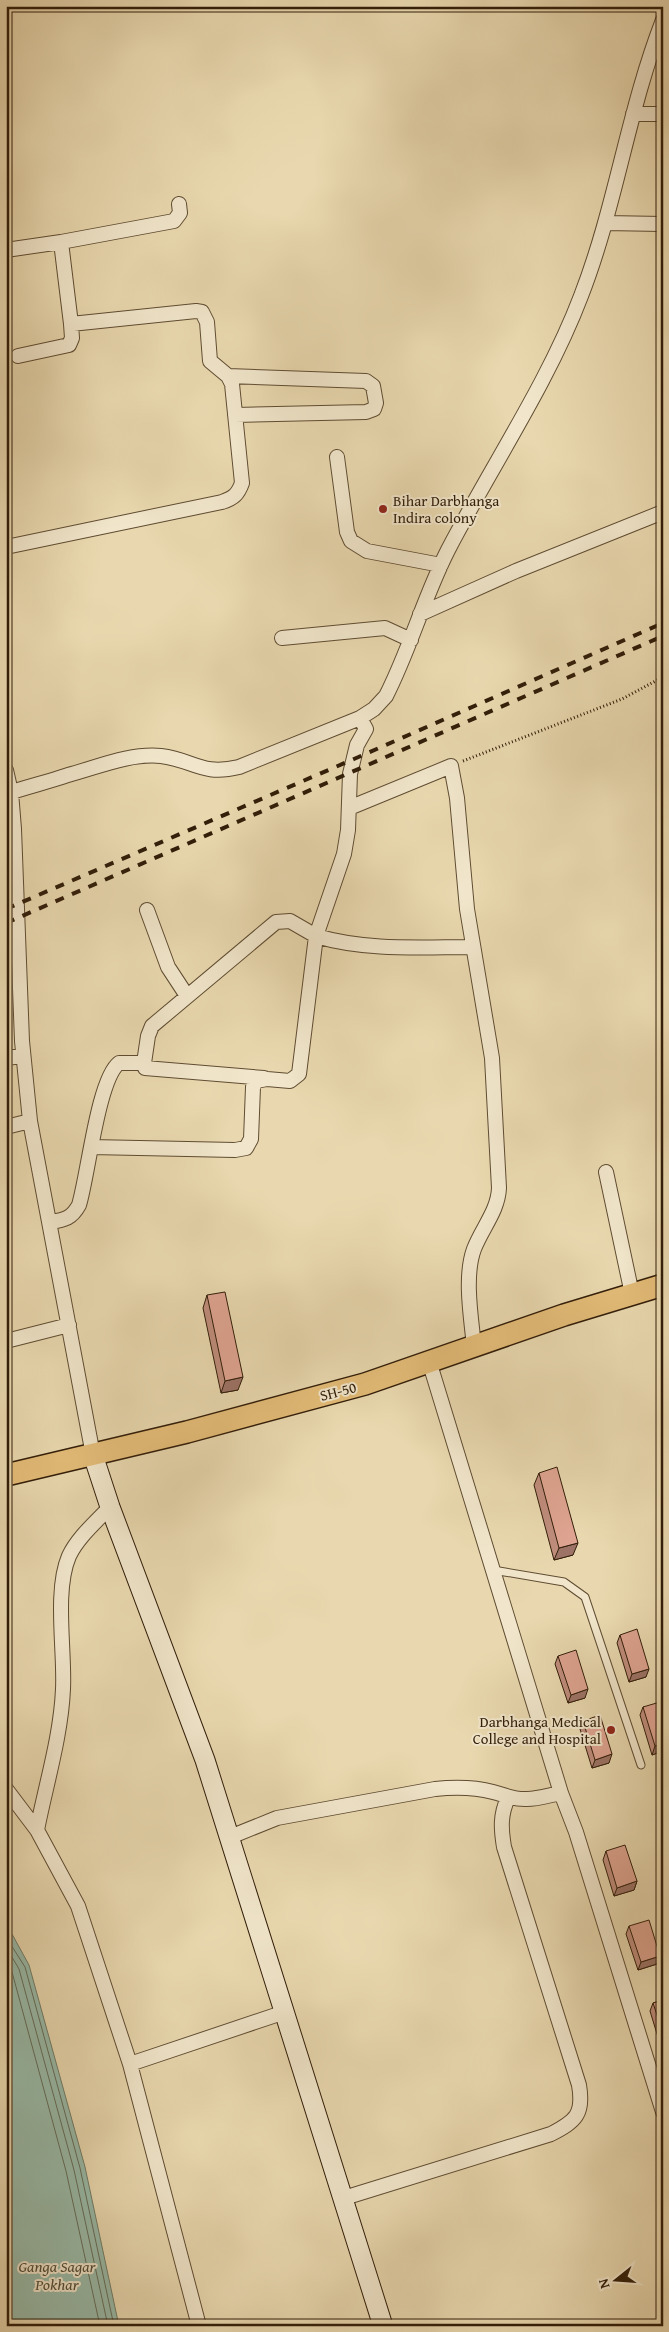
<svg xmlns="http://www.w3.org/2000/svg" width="669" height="2332" viewBox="0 0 669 2332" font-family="'Gentium Book Plus',serif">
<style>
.water{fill:#98baa8;stroke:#6f7b68}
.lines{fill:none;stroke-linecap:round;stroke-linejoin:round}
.shore{stroke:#646c58;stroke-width:1}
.lane-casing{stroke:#5f4c32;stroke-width:9}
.street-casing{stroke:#5f4c32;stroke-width:16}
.secondary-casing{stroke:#311d09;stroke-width:21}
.primary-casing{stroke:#311d09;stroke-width:24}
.path{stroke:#311d09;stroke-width:3;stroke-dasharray:1 2.5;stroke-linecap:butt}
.lane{stroke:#f1e6cb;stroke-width:7}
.street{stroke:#f1e6cb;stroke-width:14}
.secondary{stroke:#f1e6cb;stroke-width:19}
.primary{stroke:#e4bc78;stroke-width:21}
.rail{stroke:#311d09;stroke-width:4;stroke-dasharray:9 9;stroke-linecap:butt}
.wall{fill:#c08d7d;stroke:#311d09}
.shaded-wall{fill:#9c7366;stroke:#311d09}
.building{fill:#dfa491;stroke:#311d09}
.poi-dot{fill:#8f2418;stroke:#f1e6cb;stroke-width:2}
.labels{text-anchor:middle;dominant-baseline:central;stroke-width:4;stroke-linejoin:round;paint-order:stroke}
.poi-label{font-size:15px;fill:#311d09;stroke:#f1e6cb;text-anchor:start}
.street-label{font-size:15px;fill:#311d09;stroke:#f1e6cb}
.water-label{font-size:16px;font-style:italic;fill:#504c39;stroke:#f1e6cb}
</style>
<rect width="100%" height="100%" fill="#e9d8af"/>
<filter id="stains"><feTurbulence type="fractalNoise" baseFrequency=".004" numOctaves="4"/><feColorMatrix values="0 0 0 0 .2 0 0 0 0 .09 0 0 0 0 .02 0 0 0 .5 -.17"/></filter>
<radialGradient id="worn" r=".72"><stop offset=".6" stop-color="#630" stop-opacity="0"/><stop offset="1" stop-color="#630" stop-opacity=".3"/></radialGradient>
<!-- water -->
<path class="water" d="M6,1931L12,1934L29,1965L85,2167L119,2326H6Z"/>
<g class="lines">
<!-- shore -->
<path class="shore" d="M6,1937L25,1967L80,2168L114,2326
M6,1947L19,1969L74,2170L108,2326
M6,1962L12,1972L66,2171L100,2326"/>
<!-- lane casing -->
<g class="lane-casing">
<path id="lane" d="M493,1570L564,1582L585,1597L641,1765"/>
</g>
<!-- street casing -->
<g class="street-casing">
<path id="street" d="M633,114H663
M605,223L663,224
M61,242L174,221L180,213L179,204
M6,250L61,242L71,324L196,311L202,312L207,322L210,361L228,376L232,384L242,483C238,494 234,498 222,502L6,547
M18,356L69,345L72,338L71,324
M228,376L366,381L373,386L376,403L374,409L366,412L235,415
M337,457L347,532L351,541L367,551L441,565
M420,614L516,571L663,512
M282,638L385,628L411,640
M6,770L11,792L14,829L22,1041L30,1121L93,1455
M6,794C26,787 48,782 68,775C98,767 130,753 161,756C194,760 201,776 239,767L360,718L374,709L386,696C410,649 424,597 448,550C491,467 548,383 581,296C616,206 628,110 663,20
M349,808L451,766L457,798L467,909L492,1058L499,1188C498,1211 482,1228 474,1249C464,1276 471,1317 474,1346
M147,910L168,967L187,996
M6,1058L23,1056
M145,1068L264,1078
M6,1127L30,1121
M91,1147L235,1150L246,1148L251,1139L253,1087L256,1081L267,1079L290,1081L299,1074L316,936C367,951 420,947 473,947
M606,1172L632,1294
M50,1222C65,1220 72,1218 79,1205C88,1176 98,1079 119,1063H144L148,1036L152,1026L276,922L290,921L316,936L344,854L348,830L350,774L357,745L366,729L360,718
M6,1341L69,1325
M429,1361L561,1793L576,1832L663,2112
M110,1507C96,1522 78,1537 69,1556C54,1591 65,1651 63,1689C61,1736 46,1784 37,1830L78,1906L130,2064L199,2326
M6,1789L37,1830
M230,1837L277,1818L435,1789C454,1787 474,1787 493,1792C505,1795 514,1800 527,1799C538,1799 550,1795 561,1793
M130,2064L285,2012
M344,2198L551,2134C576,2121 584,2114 579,2085L504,1847C501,1829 500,1815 508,1798"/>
</g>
<!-- secondary casing -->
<g class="secondary-casing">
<path id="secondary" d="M93,1455L110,1507L205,1760L383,2326"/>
</g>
<!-- primary casing -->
<g class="primary-casing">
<path id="primary" d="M6,1475L187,1432L365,1384L564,1315L663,1285"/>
</g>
<!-- path -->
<path class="path" d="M463,761L622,699L663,677"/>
<!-- lane -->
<use href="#lane" class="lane"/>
<!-- street -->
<use href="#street" class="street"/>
<!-- secondary -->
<use href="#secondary" class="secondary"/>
<!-- primary -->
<use href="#primary" class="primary"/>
<!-- rail -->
<path class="rail" d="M6,909L354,759L663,623
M6,923L663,636"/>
</g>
<!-- wall -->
<path class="wall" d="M207,1295L238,1390L221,1393L203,1308Z
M539,1473L573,1555L554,1560L534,1485Z
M620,1635L646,1677L629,1682L617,1643Z
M558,1656L585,1698L568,1703L555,1664Z
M643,1707L663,1709V1751L652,1755L640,1715Z
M583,1721L609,1763L592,1768L580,1729Z
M606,1851L637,1881L634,1890L614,1896L603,1860Z
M629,1926L657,1964L638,1970L626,1934Z
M663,2000V2047H661L650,2011L653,2003Z"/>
<!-- shaded-wall -->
<path class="shaded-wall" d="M243,1377L238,1390L221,1393L225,1381Z
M578,1543L573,1555L554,1560L559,1548Z
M649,1669L646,1677L629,1682L632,1674Z
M588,1689L585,1698L568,1703L571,1695Z
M663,1744V1751L652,1755L655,1746Z
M612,1754L609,1763L592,1768L595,1760Z
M637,1881L634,1890L614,1896L617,1888Z
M660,1956L657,1964L638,1970L641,1962Z"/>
<!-- building -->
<path class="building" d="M225,1292L243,1377L225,1381L207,1295Z
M557,1467L578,1543L559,1548L539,1473Z
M637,1629L649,1669L632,1674L620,1635Z
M576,1650L588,1689L571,1695L558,1656Z
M660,1702L663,1709V1744L655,1746L643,1707Z
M600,1715L612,1754L595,1760L583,1721Z
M625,1845L637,1881L617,1888L606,1851Z
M649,1920L660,1956L641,1962L629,1926Z
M663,2000V2033L653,2003Z"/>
<!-- markers -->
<g class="poi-dot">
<circle cx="383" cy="509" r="5"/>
<circle cx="611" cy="1730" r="5"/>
</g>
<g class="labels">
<!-- poi labels -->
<g class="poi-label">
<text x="393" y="500">Bihar Darbhanga<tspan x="393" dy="17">Indira colony</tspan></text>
<text x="601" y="1721" text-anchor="end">Darbhanga Medical<tspan x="601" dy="17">College and Hospital</tspan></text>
</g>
<!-- street labels -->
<g class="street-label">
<text transform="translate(338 1391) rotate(-15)">SH-50</text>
</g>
<!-- water labels -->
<g class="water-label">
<text x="57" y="2266">Ganga Sagar<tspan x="57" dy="18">Pokhar</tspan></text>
</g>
</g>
<!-- margin -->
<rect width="669" height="2332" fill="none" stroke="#e9d8af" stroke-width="25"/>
<rect x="8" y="8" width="654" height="2317" fill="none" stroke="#311d09" stroke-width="2.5"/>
<rect x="12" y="12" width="644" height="2307" fill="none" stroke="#311d09"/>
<!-- north arrow -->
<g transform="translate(616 2280) rotate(253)" stroke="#f1e6cb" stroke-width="4" paint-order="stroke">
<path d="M0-4L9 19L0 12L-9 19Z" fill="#311d09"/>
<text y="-8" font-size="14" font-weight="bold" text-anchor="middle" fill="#311d09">N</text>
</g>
<rect width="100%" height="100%" filter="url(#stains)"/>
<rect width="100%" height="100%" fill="url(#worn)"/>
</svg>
